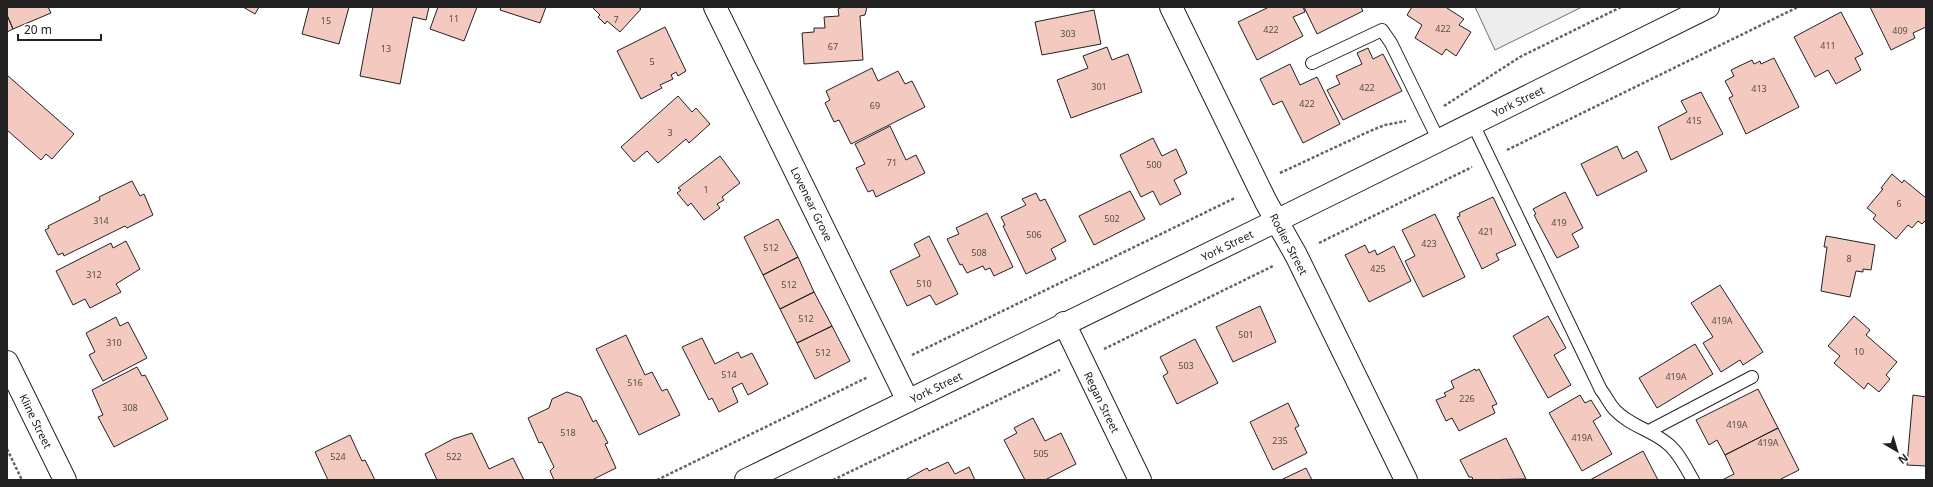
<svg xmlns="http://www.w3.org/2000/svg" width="1933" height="487" viewBox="0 0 1933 487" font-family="'Noto Sans',sans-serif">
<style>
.parking{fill:#ededed;stroke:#6f6f6f}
.building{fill:#f3c9c0;stroke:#222}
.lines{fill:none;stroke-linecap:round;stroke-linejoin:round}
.lane-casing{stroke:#222;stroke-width:14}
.street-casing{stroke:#222;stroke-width:24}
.path{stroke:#646464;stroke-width:2.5;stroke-dasharray:3 2;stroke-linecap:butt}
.lane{stroke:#fff;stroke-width:12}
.street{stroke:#fff;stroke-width:22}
.labels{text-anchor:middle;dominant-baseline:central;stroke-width:3;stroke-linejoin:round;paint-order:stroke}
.number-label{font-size:9px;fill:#564c4a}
.street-label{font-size:11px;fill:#222;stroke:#fff}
</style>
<rect width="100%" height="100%" fill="#fff"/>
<!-- parking -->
<path class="parking" d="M1475,7H1582L1495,50Z"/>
<!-- building -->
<path class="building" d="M7,7H48L51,13L13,29L7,15Z
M243,7H259L255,14Z
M309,7H349L339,44L302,34Z
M373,7H429L426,20L413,17L400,84L360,76Z
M438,7H477L464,41L430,29Z
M501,7H546L540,23L500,10Z
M592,7H638L641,9L620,32L607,21L605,24L598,17L600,15Z
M842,7H867L865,15L860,16L863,60L804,64L802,33L814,32V28H825L824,17L839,16L838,9Z
M1269,7H1303L1305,12L1293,17L1303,36L1257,60L1238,22Z
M1304,7H1361L1363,11L1317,34Z
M1412,7H1448L1447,8L1464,19L1459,25L1471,32L1456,56L1446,49L1442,55L1415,38L1422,25L1407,15Z
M1870,7H1926V27L1913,33L1915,38L1891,50Z
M1094,10L1101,44L1042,55L1035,22Z
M1841,12L1863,54L1855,58L1861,70L1836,84L1828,70L1815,77L1794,37Z
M7,15L13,29L7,32Z
M665,27L686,71L678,76L676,72L671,75L673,79L660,85L662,88L641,99L617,51Z
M1107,47L1112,60L1128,54L1142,92L1071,118L1057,80L1088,68L1083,56Z
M1368,48L1373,59L1383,54L1402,91L1343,120L1327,90L1340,84L1336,76L1362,64L1357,53Z
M1774,58L1799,107L1746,134L1729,98L1733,96L1725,81L1734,76L1731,70L1752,60L1754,64L1760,61L1761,64Z
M1290,64L1300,85L1317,77L1340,124L1303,143L1282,101L1273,105L1260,79Z
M872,68L878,81L898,71L905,84L912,81L925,107L851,144L839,120L834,122L825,103L830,100L826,91Z
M7,75L74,134L52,159L46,154L41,160L7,130Z
M1701,92L1723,134L1671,160L1658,127L1687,112L1681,101Z
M678,96L692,112L696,108L710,124L689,143L686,139L658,163L647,151L634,162L621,147Z
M890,126L906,160L916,155L925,173L876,197L873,190L868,192L856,168L865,164L855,144Z
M1153,138L1162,156L1176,149L1187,173L1174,180L1181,194L1160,205L1153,191L1141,197L1120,155Z
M1617,146L1623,159L1637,151L1647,171L1597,196L1581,164Z
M720,156L740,183L722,197L724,200L717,204L720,208L704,220L691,203L688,206L677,193L681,190L678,188Z
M1892,174L1902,183L1904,180L1926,198V220L1922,224L1918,221L1912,228L1908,225L1896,239L1873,219L1876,215L1867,208L1883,189L1881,188Z
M132,181L140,196L144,194L153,215L127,228L125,226L64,256L63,253L58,255L45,230L49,228L48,226L100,200L99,197Z
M1130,191L1145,219L1094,245L1079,216Z
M1565,192L1583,228L1572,234L1579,247L1557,258L1534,215L1536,214L1533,209Z
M1036,193L1040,201L1045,199L1066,241L1051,249L1056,259L1026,274L1003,226L1005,225L1001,217L1026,205L1022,199Z
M1493,197L1516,245L1496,254L1499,260L1482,269L1457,217L1460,216L1459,213Z
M987,213L1013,267L994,276L990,268L985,270L983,266L967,273L962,264L960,265L947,239L959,234L956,228Z
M1435,214L1465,277L1423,297L1405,261L1415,256L1402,230Z
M778,219L798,257L763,275L744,237Z
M929,236L958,294L936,305L930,295L907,306L890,271L920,256L914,244Z
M1826,236L1875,245L1871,270L1863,269V272L1856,271L1850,297L1821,291L1827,247H1824Z
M126,241L140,269L116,284L121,292L90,308L85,299L73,305L56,271L111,243L113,248Z
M1365,245L1369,253L1375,250L1377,255L1394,246L1411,281L1369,302L1345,255Z
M798,257L814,292L780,309L763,275Z
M1720,285L1763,352L1743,365L1740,360L1721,372L1703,343L1713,337L1691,303Z
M814,292L832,326L797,343L780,309Z
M1260,306L1276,342L1233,362L1216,327Z
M1548,316L1566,348L1554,355L1571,385L1548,398L1513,336Z
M1854,316L1870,330L1866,335L1897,362L1886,375L1890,379L1879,392L1868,383L1864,389L1834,363L1840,356L1828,346Z
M116,317L120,326L128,322L147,358L103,381L89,355L95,352L86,333Z
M832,326L850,361L815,379L797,343Z
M626,335L645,375L652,372L662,391L667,389L680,415L639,435L596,349Z
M702,338L715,364L738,352L741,358L752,353L768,384L748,395L742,383L732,388L738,402L719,412L712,398L709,400L682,347Z
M1195,339L1218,383L1177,404L1163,376L1168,373L1160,357Z
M1695,344L1713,374L1657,408L1639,378Z
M137,367L142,376L145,375L168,419L114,447L98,417L103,415L92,390Z
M1475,369L1476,371L1479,369L1497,404L1492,406L1495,413L1459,431L1452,418L1446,421L1436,400L1446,396L1444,393L1454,388L1451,381Z
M1758,389L1778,428L1725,455L1717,440L1709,445L1696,420Z
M567,392L581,397L593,422L596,420L608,443L605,444L616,468L592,480H554L550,471L554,467L542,442L539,443L528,418L549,408L552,399Z
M1580,395L1585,403L1591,400L1601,416L1593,421L1612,454L1582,471L1549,413Z
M1913,395L1926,397V466L1907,465Z
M1288,403L1299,426L1295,428L1307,453L1273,470L1250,422Z
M1033,418L1045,441L1061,433L1076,464L1045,480H1025L1004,440L1017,433L1014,428Z
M1778,428L1799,470L1779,480H1725L1724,479L1734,474L1725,455Z
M472,433L489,469L513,458L524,480H437L425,454L453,439Z
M350,435L362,461L365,460L375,480H328L315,452Z
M1506,438L1526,479L1473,480L1472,477H1469L1460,460Z
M1643,451L1658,480H1590Z
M948,462L955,474L969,467L975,480H905L927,468L929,471Z
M1306,468L1312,480H1281Z"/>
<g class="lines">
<!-- lane casing -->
<g class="lane-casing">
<path id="lane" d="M1312,63L1382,30L1391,43L1439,141
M1473,124L1601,390C1606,396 1610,405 1615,410C1630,426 1652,430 1668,444C1679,453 1686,468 1693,480
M1649,431L1752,377"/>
</g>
<!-- street casing -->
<g class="street-casing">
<path id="street" d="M715,7L908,401
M1171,7L1266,202L1296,255L1406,480
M1064,323L1140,480
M7,362L65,480
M746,480L1276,221L1708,7"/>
</g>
<!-- path -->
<path class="path" d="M1444,106L1520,57L1621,7
M1507,150L1798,7
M1280,173L1370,131L1385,125L1406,121
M1319,243L1472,167
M1104,349L1273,266
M912,355L1235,198
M7,449L22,480
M657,480L868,377
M833,480L1060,370"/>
<!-- lane -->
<use href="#lane" class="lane"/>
<!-- street -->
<use href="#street" class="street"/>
</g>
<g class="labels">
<!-- number labels -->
<g class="number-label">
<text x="454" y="18">11</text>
<text x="616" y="19">7</text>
<text x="326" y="20">15</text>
<text x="1443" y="28">422</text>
<text x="1271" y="29">422</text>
<text x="1900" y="30">409</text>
<text x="1068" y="33">303</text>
<text x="1828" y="45">411</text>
<text x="833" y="46">67</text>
<text x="386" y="48">13</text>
<text x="652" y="61">5</text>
<text x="1099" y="86">301</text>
<text x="1367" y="87">422</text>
<text x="1759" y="88">413</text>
<text x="1307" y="103">422</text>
<text x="875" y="105">69</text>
<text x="1694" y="120">415</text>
<text x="670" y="132">3</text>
<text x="892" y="162">71</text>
<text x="1154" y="164">500</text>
<text x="706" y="189">1</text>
<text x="1899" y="203">6</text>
<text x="1112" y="218">502</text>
<text x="101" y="220">314</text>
<text x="1559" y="222">419</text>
<text x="1486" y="231">421</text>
<text x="1034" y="234">506</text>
<text x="1429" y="243">423</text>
<text x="771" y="247">512</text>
<text x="979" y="252">508</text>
<text x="1849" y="258">8</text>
<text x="1378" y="268">425</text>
<text x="94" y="274">312</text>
<text x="924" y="283">510</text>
<text x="789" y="284">512</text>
<text x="806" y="318">512</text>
<text x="1722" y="320">419A</text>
<text x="1246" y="334">501</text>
<text x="114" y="342">310</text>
<text x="1859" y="351">10</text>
<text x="823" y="352">512</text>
<text x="1186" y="365">503</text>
<text x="729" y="374">514</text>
<text x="1676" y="376">419A</text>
<text x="635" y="382">516</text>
<text x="1467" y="398">226</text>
<text x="130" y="407">308</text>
<text x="1737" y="424">419A</text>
<text x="568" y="432">518</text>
<text x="1582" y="437">419A</text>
<text x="1280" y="440">235</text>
<text x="1768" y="442">419A</text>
<text x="1041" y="453">505</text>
<text x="338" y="456">524</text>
<text x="454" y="456">522</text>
</g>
<!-- street labels -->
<g class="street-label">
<text transform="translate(1518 101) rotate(-26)">York Street</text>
<text transform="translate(812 204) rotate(64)">Lovenear Grove</text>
<text transform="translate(1289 244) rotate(62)">Rodier Street</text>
<text transform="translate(1227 245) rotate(-26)">York Street</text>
<text transform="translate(936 387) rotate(-26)">York Street</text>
<text transform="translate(1102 402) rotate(64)">Regan Street</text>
<text transform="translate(36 421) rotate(64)">Kline Street</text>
</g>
</g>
<!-- border -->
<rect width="1933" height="487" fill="none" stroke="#222222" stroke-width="16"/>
<!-- north arrow -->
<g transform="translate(1897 451) rotate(142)" stroke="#ffffff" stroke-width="3" paint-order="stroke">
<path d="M0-3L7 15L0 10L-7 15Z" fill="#222222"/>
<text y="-6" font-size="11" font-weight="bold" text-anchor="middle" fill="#222222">N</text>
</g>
<!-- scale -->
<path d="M18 34v6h83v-6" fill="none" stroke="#222222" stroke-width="2"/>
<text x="24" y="34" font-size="12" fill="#222222" stroke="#ffffff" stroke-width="3" paint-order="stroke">20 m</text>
</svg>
